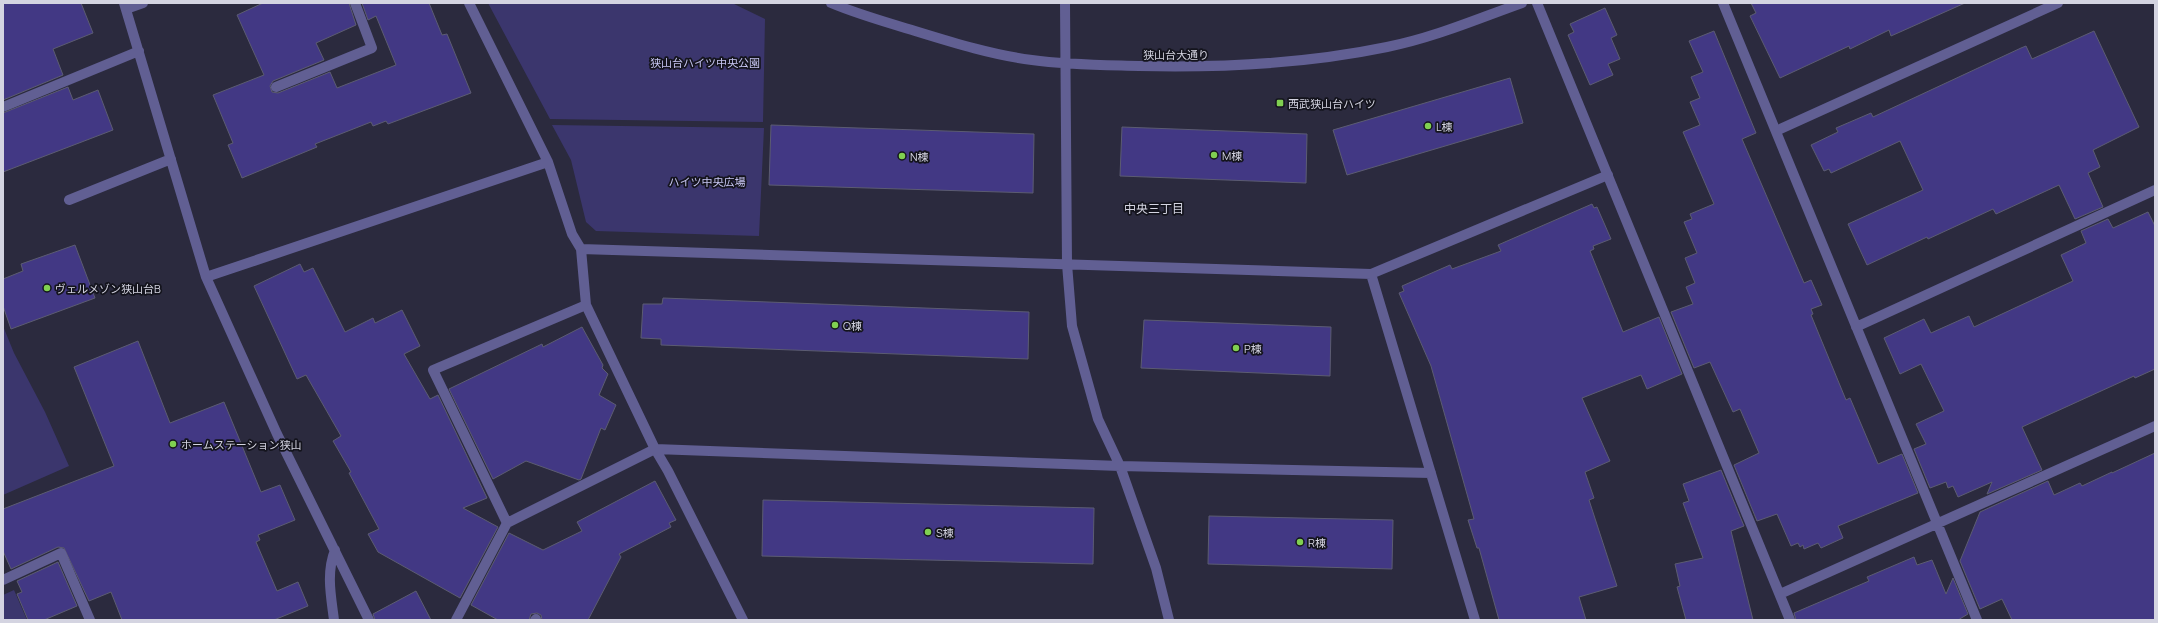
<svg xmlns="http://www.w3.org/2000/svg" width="2158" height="623" viewBox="0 0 2158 623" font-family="Manrope,'Noto Sans JP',sans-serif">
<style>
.green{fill:#3b366d}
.building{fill:#423884;stroke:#5c5c72}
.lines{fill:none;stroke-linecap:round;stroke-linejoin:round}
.minor{stroke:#615f93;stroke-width:10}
.poi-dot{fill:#80d051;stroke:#14141d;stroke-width:1.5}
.labels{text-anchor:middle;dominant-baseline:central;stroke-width:3.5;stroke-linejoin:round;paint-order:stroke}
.street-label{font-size:11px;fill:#d4d4e1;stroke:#14141d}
.park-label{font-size:11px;fill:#c6c5f1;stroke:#14141d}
.poi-label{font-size:11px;fill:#d4d4e1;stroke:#14141d;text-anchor:start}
.neighbourhood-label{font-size:12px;fill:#d4d4e1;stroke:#14141d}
</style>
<rect width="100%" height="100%" fill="#2b2a3e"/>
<!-- green -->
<path class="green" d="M488,3H732L765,19L763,122L550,119Z
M552,125L764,128L759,236L596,231L586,222L571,160Z
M3,326L14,353L45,412L69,466L3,495Z
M14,590L27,620H3V595Z"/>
<!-- building -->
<path class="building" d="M3,3H81L93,33L53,49L63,75L3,100Z
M263,3H349L356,25L316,43L324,60L273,81L270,86L272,92L278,93L330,72L337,88L396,65L376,16L368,20L362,3H429L442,35L447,34L471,93L388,124L386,121L373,126L371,122L315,144L317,147L242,178L228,145L233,143L213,95L264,75L237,15Z
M1751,3H1965L1891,36L1889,30L1850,49L1849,46L1780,78L1750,16L1756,13Z
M1605,8L1617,35L1611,38L1620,59L1608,64L1613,75L1590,85L1568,35L1574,32L1570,24Z
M1714,31L1756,133L1742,139L1804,283L1811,280L1822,305L1811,309L1813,314L1811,315L1846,400L1850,398L1878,464L1902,454L1918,493L1838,526L1843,538L1821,548L1818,543L1804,549L1803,545L1800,547L1798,543L1791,546L1777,514L1757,521L1734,465L1759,453L1740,409L1733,412L1710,362L1694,368L1671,312L1693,304L1686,287L1695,283L1685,258L1697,253L1684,222L1692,219L1690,214L1714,204L1683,132L1700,125L1690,102L1700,98L1691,77L1703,72L1689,41Z
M2094,31L2139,127L2093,150L2100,167L2088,173L2103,207L2075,219L2059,185L1996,214L1993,209L1928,239L1927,237L1867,265L1848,224L1923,190L1900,141L1831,173L1829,169L1824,171L1811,145L1838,132L1836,128L1871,113L1873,117L2021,48L2026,46L2032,59Z
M1510,78L1523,123L1347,175L1333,130Z
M68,87L73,100L98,90L113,130L3,172V113Z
M771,125L1034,134L1033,193L769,185Z
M1122,127L1307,134L1306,183L1120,176Z
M1592,204L1594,208L1597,207L1611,239L1593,246L1594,249L1590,251L1623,332L1659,317L1682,374L1647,389L1641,375L1582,398L1610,461L1585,472L1594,498L1589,500L1617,586L1579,597L1586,620H1499L1479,548H1477L1468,520L1474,519L1431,366L1399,293L1404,291L1402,286L1450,265L1452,269L1501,251L1498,245Z
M2148,212L2155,226V369L2135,378L2134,376L2022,427L2042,470L1987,494L1992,482L1958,497L1953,486L1948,488L1946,482L1930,488L1914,449L1926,444L1916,424L1944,411L1921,364L1900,374L1884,338L1924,319L1931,333L1969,316L1974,327L2073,281L2061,255L2086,243L2081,231L2108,219L2113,228Z
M75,245L95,298L11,329L3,306V279L23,271L21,264Z
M300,264L304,272L313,268L345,332L373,318L375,323L402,310L420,346L404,354L430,399L438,395L487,498L463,508L498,527L460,598L378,552L368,534L379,529L349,473L351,472L333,441L341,436L306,375L297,379L254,286Z
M663,298L1029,312L1028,359L661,345V339L641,338L643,304H662Z
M1144,320L1331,327L1330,376L1141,368Z
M582,327L603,365L602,368L608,374L599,395L616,405L605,430L601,428L581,479L579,480L526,461L493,479L449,389L542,344L543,347Z
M138,341L170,423L224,402L261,492L280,485L295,520L258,535L260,540L256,542L277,591L298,582L308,606L274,620H122L111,592L89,601L64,548L58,547L11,569L3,551V509L114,466L74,367Z
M2155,453V620H2012L2002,599L1980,609L1960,561L1980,512L2048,481L2054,495L2080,483L2082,486L2112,472V473Z
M1721,470L1744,526L1731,531L1753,620H1686L1677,587L1680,586L1675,564L1703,558L1683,503L1689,501L1683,484Z
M655,481L676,520L669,523L671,527L619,554L621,557L588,620H542L541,615L537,613L531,614L529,620H498L471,605L509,533L543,550L582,531L577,522Z
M763,500L1094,508L1093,564L762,556Z
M1209,516L1393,520L1392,569L1208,564Z
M1914,557L1917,565L1932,560L1946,594L1953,578L1968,614L1958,620H1796L1794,613L1869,581L1867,577Z
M58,562L77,606L44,620H28L17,594L22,592L17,581Z
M416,591L431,620H375L373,614Z"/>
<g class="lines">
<!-- minor -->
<path class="minor" d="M124,3L206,277L277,434L369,620
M469,3L548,162L572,234L581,249L586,305L655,449L668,471L743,620
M831,3C857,14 885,22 912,30C951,42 992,55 1032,60C1068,65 1103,65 1139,66C1222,68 1305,64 1387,47C1433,38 1477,19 1522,3
M1065,3L1067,264L1072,326L1098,419L1120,466L1156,568L1169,620
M1537,3L1790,620
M1723,3L1977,620
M126,9L143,3
M276,87L372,48L355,3
M3,107L139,51
M1776,131L2058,3
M69,200L171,159
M581,249L1371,274L1608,175
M1371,274L1475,620
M206,277L548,162
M1856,327L2155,190
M507,523L433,370L586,305
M3,580L61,553L90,620
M1780,594L2155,426
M334,620C331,596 326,573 335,550
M456,620L507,523L655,449L1120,466L1431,473
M535,620L536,619"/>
</g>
<!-- markers -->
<g class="poi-dot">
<rect x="1276" y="99" width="8" height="8" rx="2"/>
<circle cx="1428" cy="126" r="4"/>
<circle cx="1214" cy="155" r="4"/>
<circle cx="902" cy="156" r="4"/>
<circle cx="47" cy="288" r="4"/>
<circle cx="835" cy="325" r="4"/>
<circle cx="1236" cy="348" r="4"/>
<circle cx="173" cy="444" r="4"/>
<circle cx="928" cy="532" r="4"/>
<circle cx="1300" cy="542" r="4"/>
</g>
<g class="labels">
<!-- street labels -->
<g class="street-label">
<text x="1176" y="54">狭山台大通り</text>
</g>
<!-- park labels -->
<g class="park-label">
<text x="705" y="62">狭山台ハイツ中央公園</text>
<text x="707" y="181">ハイツ中央広場</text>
</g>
<!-- poi labels -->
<g class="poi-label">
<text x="1288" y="103">西武狭山台ハイツ</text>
<text x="1436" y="126">L棟</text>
<text x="1222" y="155">M棟</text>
<text x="910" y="156">N棟</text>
<text x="55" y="288">ヴェルメゾン狭山台B</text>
<text x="843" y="325">Q棟</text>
<text x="1244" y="348">P棟</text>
<text x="181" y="444">ホームステーション狭山</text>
<text x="936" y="532">S棟</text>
<text x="1308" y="542">R棟</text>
</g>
<!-- neighbourhood labels -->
<g class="neighbourhood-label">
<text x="1154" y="208">中央三丁目</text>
</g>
</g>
<!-- border -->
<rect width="2158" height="623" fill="none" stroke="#d4d4e1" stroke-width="8"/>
</svg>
